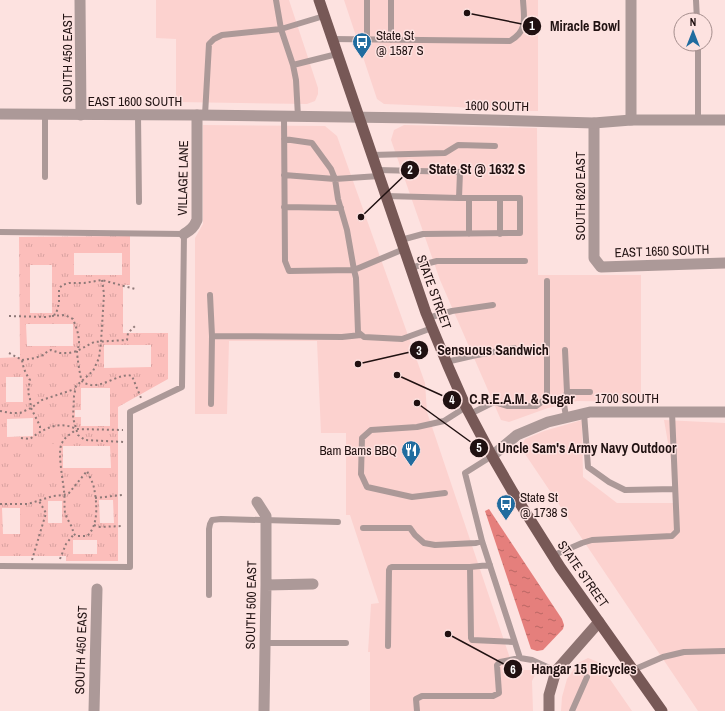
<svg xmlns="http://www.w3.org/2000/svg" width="725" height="711" viewBox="0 0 725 711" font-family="'Archivo Narrow',sans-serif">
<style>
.built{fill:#fcd2cf}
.grass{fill:url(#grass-tufts);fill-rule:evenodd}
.pitch{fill:#fcbebb}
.water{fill:url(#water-ripples)}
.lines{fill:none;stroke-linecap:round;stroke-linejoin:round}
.path{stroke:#8e7978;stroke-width:2;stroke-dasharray:2 3;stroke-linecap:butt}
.service{stroke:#ac9998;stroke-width:6}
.minor{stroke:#ac9998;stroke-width:11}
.tertiary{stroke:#ac9998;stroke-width:11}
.secondary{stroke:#8e7371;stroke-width:11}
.primary{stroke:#775856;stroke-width:11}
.labels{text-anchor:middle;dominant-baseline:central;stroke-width:3;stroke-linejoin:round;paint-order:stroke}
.poi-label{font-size:13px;fill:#201111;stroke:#fde2e0;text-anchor:start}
.street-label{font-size:13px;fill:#201111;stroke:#fde2e0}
.leader{fill:none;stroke:#201111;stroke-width:1.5}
.callout-dot{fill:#201111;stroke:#fde2e0;stroke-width:1.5}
.mark-label{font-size:12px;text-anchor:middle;font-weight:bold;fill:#fff}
.callout-label{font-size:14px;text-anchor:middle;font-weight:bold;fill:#201111;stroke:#fde2e0;stroke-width:3;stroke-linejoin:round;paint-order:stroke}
</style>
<defs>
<pattern id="grass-tufts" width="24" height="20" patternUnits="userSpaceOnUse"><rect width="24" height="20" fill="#fcbebb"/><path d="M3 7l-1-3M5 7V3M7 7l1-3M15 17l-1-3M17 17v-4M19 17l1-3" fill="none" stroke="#d8a2a0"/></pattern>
<pattern id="water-ripples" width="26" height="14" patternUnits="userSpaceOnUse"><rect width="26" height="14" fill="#e57f7c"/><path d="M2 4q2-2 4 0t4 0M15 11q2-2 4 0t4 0" fill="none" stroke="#b96764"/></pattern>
</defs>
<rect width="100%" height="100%" fill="#fde2e0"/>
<!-- built -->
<path class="built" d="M156,0H289L318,88V94L315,101L307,104L176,102V39L156,38Z
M344,0H538V111L487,110L458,107L384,104L377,99Z
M203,125L325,126L337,136L425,383L427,412L514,670H530L536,673L532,681L533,711H370V652H368L371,604L379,603L350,515H346V433H321L317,341H229L227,414H195V238L203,224Z
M404,125L537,128L538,275H641V402L577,401L548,408L509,422L501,420L440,280L391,140L394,130Z
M582,420L583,477L617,503H673L671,460L664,420L725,423V711H698L521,448L525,439L544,431Z
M588,658L598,662L632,711H561L562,697L567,679L578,663Z"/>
<!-- grass -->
<path class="grass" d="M130,236V285H123V333H168V379L118,407V561H66V556H0V358L20,357L19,237ZM74,253H122V275H74ZM30,265H52V313H30ZM26,324H73V346H27ZM151,345V367L104,368V345ZM6,377H23V402H6ZM81,388H110V426H81V417H75V410H81ZM33,418V436L7,437V419ZM110,446L111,468H63V446ZM99,500H113L114,523H100ZM48,501H62V523H48ZM2,508H20V534H3ZM73,540H97V554H73Z"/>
<!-- pitch -->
<path class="pitch" d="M44,444H57V470H44Z"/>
<!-- water -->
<path class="water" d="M489,509L562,619L564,625L563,629L543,650L537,651L531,649L485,511Z"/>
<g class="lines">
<!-- path -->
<path class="path" d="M102,280L104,294L101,342L99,358L93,371L76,386L74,396L73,418L78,435L85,440L124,442
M9,316L48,317L56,314L59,303V289L62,285L69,283H84L102,280L135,289
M52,316L65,315L73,319C76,327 79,334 79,342C79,346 78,348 77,351C77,356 80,377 82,381C84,384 88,384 91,385C104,387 121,372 132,376L141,398
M9,353L22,360C23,368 26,374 30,380L28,392L30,399L31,408L40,426V431
M22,360L35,358L43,355L48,351L51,350L60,353H69L77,351L94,342L127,340L128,333L135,326
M0,411L11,413H20L31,408L42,400L75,389
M21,438L30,439C43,429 59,420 76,429L123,430
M95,498L122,495
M0,504H28L53,496L64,495L69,493L87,471C89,476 93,482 94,488C97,503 99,525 87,536H76C73,533 73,531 72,527C69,522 66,517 65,512C64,505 65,498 64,491C63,480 57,451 62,443C65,436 72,434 76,429
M94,525L100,527L122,526
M60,559L66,544L74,534
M32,560L46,513L39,501"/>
<!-- service -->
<path class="service" d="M276,0L281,29L293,65L296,80L298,117
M696,0L697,20
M332,39L510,41C528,31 524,18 523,0
M367,39V0
M391,40V0
M698,44V120
M293,65L337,54
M45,115V177
M138,115L139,202
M205,115L209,44L214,39L222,35L281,29L324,16
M284,117L285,261L289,271L354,270L356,278L358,332L364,337L402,339L432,328
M284,139L312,143L331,169L335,179L338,199L347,230L354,270L404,249
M372,155L445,153L458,145L495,146
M377,170L460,172L459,198L386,196
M284,175L335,179L379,176
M500,198V234
M284,207L341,208
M0,232L184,234L182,387L130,412V567L0,566
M469,234V198
M401,240L423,234L520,233V198H459
M410,268L437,261H525
M210,295L212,336
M428,318L452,311L493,305
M565,350L567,392L564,404L566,417
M446,362L472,356L514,348
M567,392H590
M211,404L212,336L342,337L361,335
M584,413L588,467L609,482L625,490L675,489
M470,414L494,402L507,406H536L547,398V281
M492,456L465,473L482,541L520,658L532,660L556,671
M445,493L412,497L367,487L361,474L362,438L371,430L417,427L444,421L466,407
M363,528H410L415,535L424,543L435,545L476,543L482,541
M552,556L582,543L592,540L672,536L677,531L672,412
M470,567L471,638L472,640L514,642
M209,595V529L210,524L212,520L221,519L338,522
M265,643H346
M388,646L389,570L390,568L392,567H470L490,565
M633,670L663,657L684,652L725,651
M417,711L416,699L422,696H493L499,693L497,665L500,662L520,658
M572,711L587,677"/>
<!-- minor -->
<path class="minor" d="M80,0L81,115
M631,0V120
M594,123V258L601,267L725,263
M184,234C191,230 194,227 197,220V115
M257,502L266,516V585L264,711
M266,585L313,584
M94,711L97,589"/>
<!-- tertiary -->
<path class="tertiary" d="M0,114L197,115L418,118L594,123L631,120H725
M492,456L517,435L548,422L590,412H725"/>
<!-- secondary -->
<path class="secondary" d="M549,711V695L556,671L599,622"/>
<!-- primary -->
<path class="primary" d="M319,0L426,313L448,366L466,407L492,456L514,494L560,567L662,711"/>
</g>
<!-- icons -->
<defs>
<g id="bus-pin" transform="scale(1)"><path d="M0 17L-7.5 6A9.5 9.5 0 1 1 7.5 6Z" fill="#216c9f" stroke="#fde2e0"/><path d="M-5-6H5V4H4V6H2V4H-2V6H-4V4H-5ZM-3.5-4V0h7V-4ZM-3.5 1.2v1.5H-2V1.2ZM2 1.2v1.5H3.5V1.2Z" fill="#fff"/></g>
<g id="restaurant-pin" transform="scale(1)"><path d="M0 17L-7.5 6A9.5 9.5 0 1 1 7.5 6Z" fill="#216c9f" stroke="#fde2e0"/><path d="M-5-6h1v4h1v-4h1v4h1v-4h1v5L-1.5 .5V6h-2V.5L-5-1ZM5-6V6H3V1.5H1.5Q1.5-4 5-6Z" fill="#fff"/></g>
</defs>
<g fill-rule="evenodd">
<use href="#bus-pin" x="362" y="42"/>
<use href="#restaurant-pin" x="411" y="450"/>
<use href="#bus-pin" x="506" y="504"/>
</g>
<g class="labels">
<!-- poi labels -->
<g class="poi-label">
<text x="376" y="35">State St<tspan x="376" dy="15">@ 1587 S</tspan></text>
<text x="397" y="450" text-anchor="end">Bam Bams BBQ</text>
<text x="520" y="497">State St<tspan x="520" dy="15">@ 1738 S</tspan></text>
</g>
<!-- street labels -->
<g class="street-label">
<text transform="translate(67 58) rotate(-90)">SOUTH 450 EAST</text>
<text x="135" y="101">EAST 1600 SOUTH</text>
<text transform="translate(497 106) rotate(1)">1600 SOUTH</text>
<text transform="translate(183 178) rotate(-89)">VILLAGE LANE</text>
<text transform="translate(580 196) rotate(-90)">SOUTH 620 EAST</text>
<text transform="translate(662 251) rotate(-2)">EAST 1650 SOUTH</text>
<text transform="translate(434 292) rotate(70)">STATE STREET</text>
<text x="627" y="398">1700 SOUTH</text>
<text transform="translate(583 574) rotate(55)">STATE STREET</text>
<text transform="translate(251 605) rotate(-89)">SOUTH 500 EAST</text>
<text transform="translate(81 650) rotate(-88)">SOUTH 450 EAST</text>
</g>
</g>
<!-- callouts -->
<path class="leader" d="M467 13L532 26M361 217L410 170M358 364L419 350M397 375L452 400M417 403L479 448M448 634L513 669"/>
<g class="callout-dot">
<circle cx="467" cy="13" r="4"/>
<circle cx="361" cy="217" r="4"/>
<circle cx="358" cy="364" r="4"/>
<circle cx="397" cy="375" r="4"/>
<circle cx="417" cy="403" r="4"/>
<circle cx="448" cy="634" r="4"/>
<circle cx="532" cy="26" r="10"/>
<circle cx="410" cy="170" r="10"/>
<circle cx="419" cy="350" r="10"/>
<circle cx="452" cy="400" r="10"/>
<circle cx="479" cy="448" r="10"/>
<circle cx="513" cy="669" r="10"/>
</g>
<g class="mark-label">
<text x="532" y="30">1</text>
<text x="410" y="174">2</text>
<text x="419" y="355">3</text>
<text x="452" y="404">4</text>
<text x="479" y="452">5</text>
<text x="513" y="674">6</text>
</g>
<g class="callout-label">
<text x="585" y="31">Miracle Bowl</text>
<text x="477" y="174">State St @ 1632 S</text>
<text x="493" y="355">Sensuous Sandwich</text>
<text x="522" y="404">C.R.E.A.M. &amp; Sugar</text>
<text x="587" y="453">Uncle Sam's Army Navy Outdoor</text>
<text x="584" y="674">Hangar 15 Bicycles</text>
</g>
<!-- north arrow -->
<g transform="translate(693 32)"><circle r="19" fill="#fde2e0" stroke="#a58e8d"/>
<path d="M0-3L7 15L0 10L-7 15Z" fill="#216c9f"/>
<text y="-6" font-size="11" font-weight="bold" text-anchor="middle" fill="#201111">N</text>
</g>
</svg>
